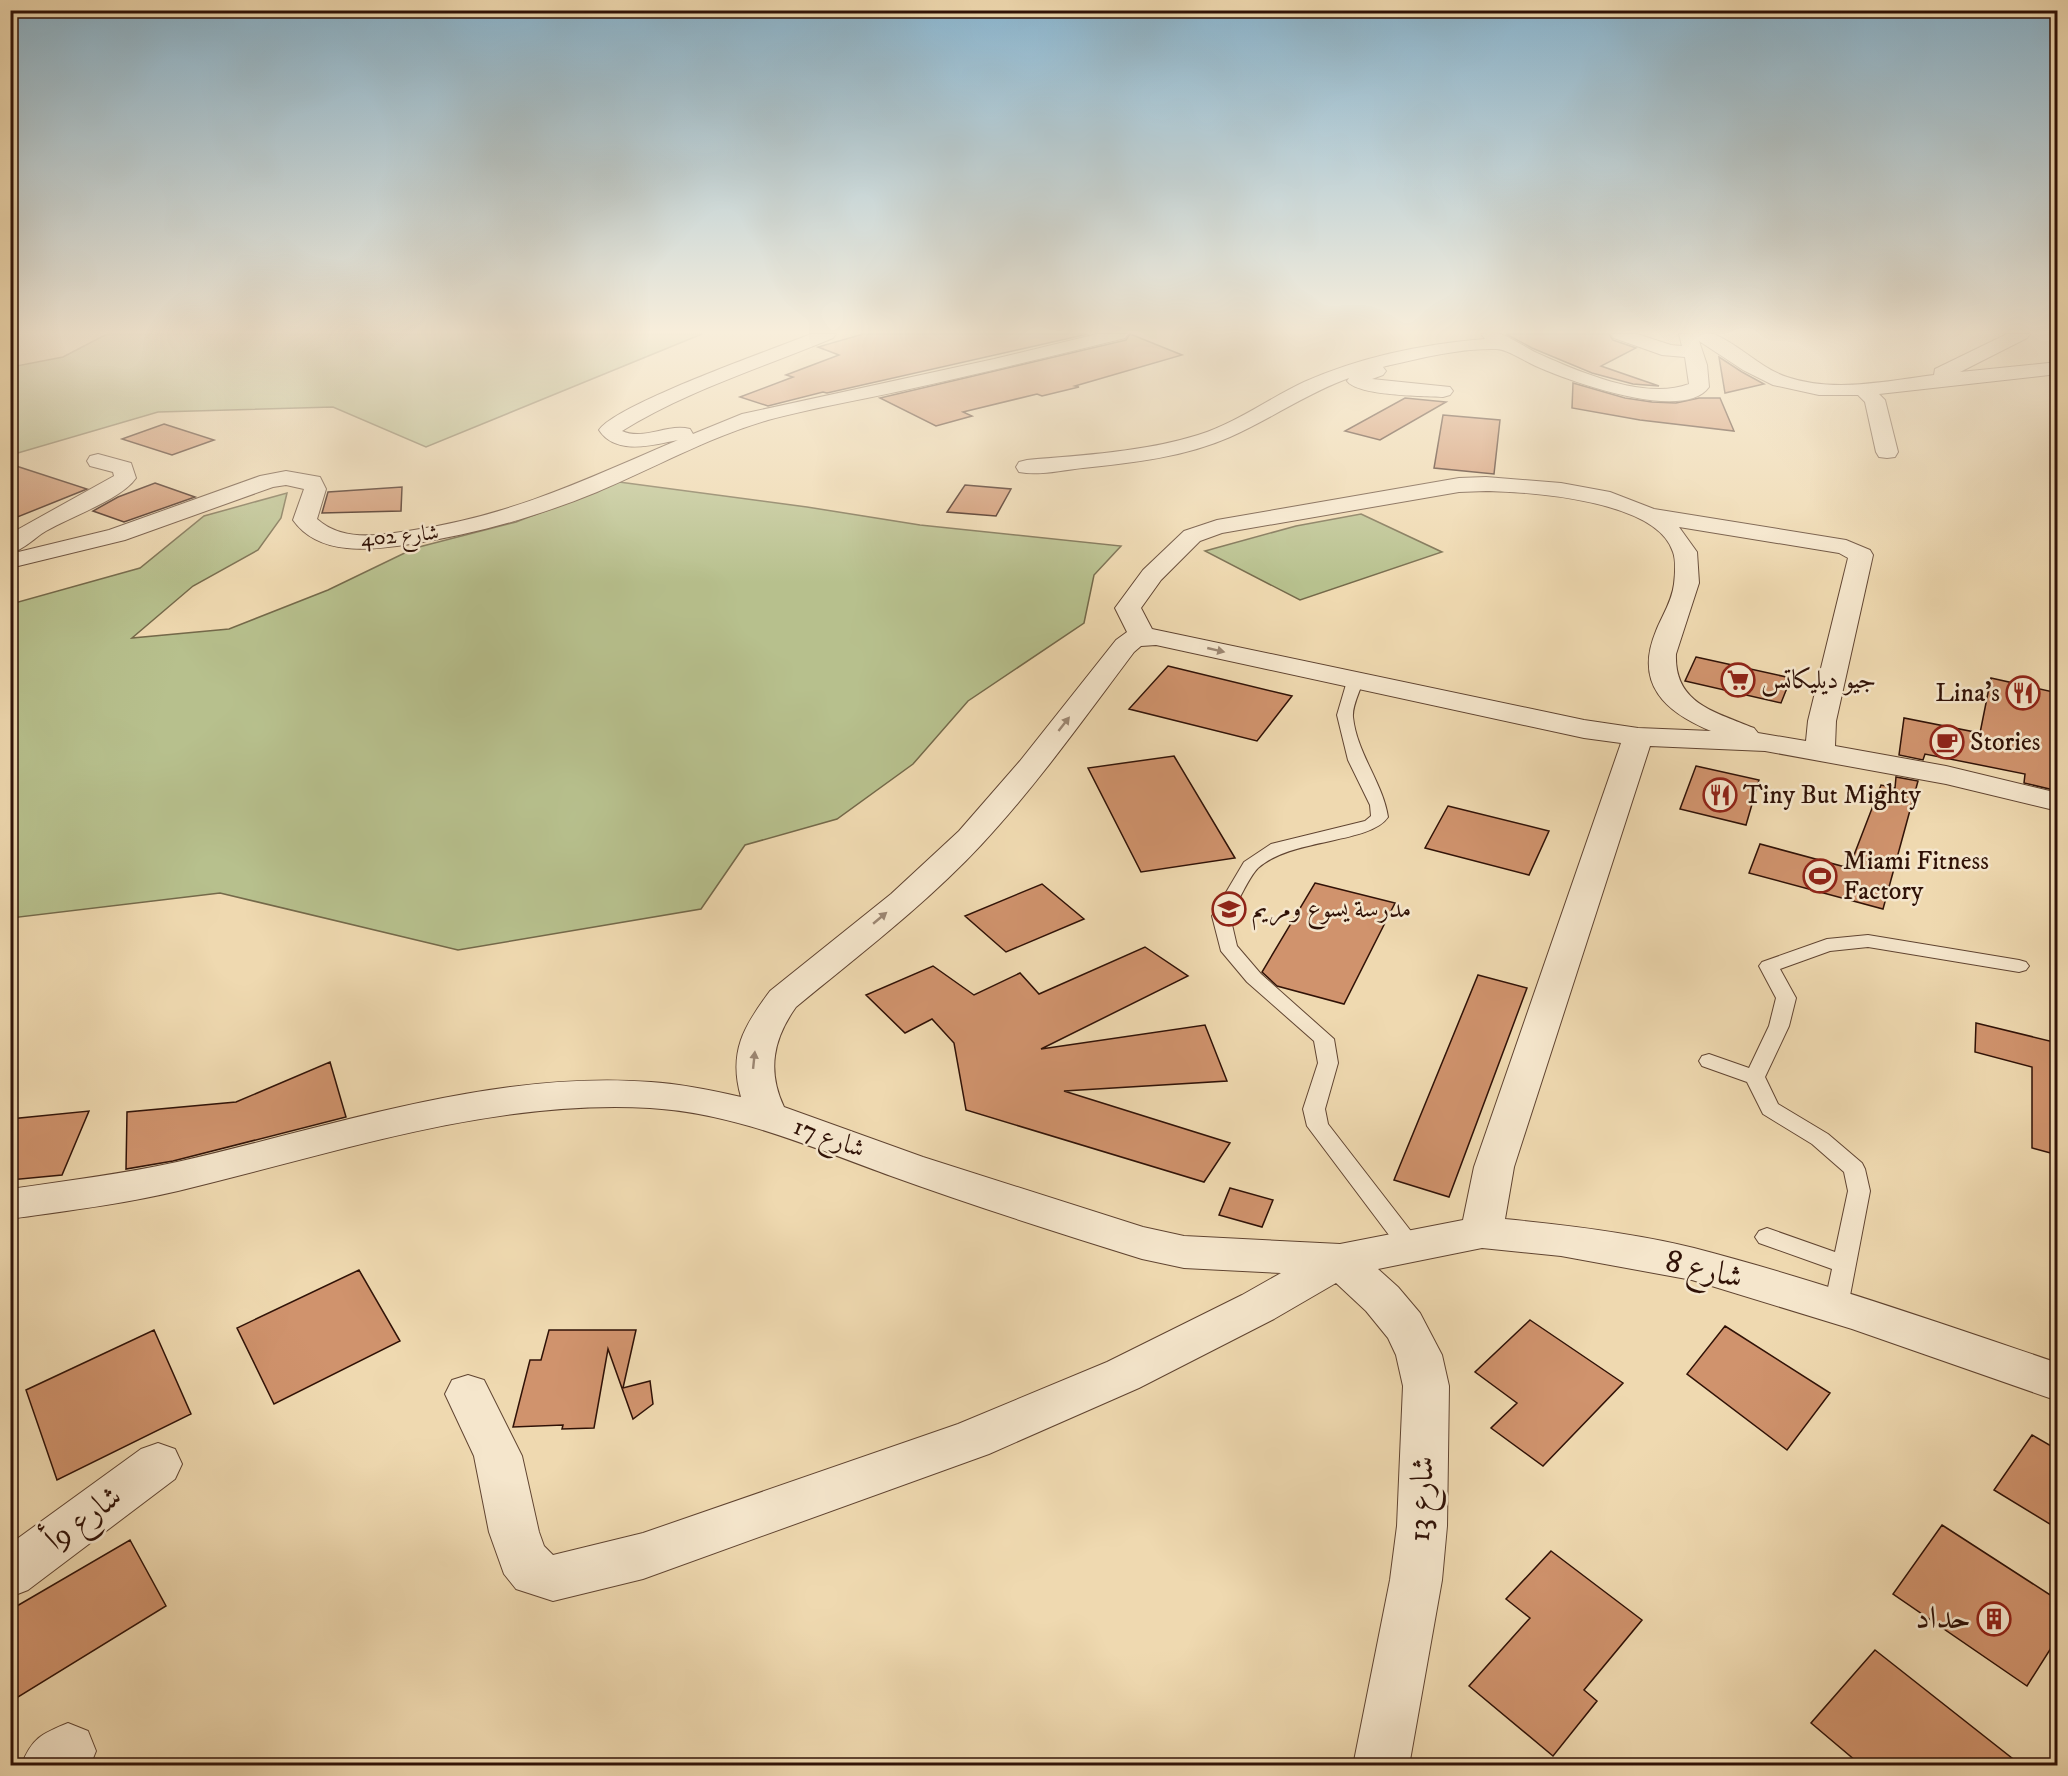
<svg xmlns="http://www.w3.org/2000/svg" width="2068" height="1776" viewBox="0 0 2068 1776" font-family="'IM FELL DW Pica',Amiri,serif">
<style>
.green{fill:#b7c08d;stroke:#74694a;stroke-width:1.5}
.building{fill:#d0936d;stroke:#301207;stroke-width:1.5}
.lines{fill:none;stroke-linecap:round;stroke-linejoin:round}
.service-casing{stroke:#604431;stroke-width:2}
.minor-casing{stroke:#604431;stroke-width:2}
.service{fill:#f5e6cc;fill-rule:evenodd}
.minor{fill:#f5e6cc;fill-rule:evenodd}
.oneway{fill:#9c8773}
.labels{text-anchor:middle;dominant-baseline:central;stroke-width:5;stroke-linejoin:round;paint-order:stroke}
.far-street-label{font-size:22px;fill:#301207;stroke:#f5e6cc}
.poi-label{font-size:26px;fill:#301207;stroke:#f5e6cc;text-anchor:start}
.street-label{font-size:26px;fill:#301207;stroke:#f5e6cc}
.near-street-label{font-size:32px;fill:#301207;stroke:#f5e6cc}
.near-poi-label{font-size:32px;fill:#301207;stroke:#f5e6cc;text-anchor:end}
</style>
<rect width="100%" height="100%" fill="#efd9b0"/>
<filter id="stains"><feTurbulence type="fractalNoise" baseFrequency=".00333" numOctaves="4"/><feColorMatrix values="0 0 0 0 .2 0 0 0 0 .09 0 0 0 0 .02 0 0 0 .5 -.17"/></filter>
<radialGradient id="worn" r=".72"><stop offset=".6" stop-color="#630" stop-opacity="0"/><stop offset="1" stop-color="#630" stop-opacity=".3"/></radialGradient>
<!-- green -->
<path class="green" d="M107,334H702L426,447L333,407L158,412L11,455V367L63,357Z
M619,482L807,507L920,525L1121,546L1094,575L1084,623L968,701L913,764L837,819L745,845L701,909L458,950L220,893L11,918V604L140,568L204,516L287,493L281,518L258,550L193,586L132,638L229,629L328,590L415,548L516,522Z
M1361,514L1442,552L1300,600L1205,551L1296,526Z"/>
<!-- building -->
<path class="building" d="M863,334H1088L827,393L823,392L768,406L740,397L793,377L786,375L839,355L818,347Z
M1130,334L1182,355L1075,386L1079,387L1042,396L1037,394L963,412L972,416L936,426L880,398L1126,340Z
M1506,334H1609L1613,340L1636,348L1601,366L1659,386L1633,384L1592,373L1532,348Z
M1719,357L1742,372L1764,384L1725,393Z
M1573,383L1625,398L1652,402L1676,403L1699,398H1720L1734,431L1640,420L1572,408Z
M1405,398L1446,402L1380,440L1345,431Z
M1443,415L1500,420L1494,474L1434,468Z
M164,424L214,440L172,455L122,439Z
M10,464L87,489L10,520Z
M155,483L195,497L124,522L93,511L118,497Z
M965,485L1011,489L996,516L947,512Z
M402,487L401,511L322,513L328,492Z
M1696,657L1791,678L1781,703L1685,681Z
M1168,666L1292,696L1257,741L1129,709Z
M1991,678L2058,693V791L2024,783L2025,774L1925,754L1923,760L1899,755L1904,718L1980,733Z
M1174,756L1235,858L1141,872L1088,768Z
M1696,766L1759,780L1746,825L1680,809Z
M1896,777L1918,781L1883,909L1749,873L1760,844L1849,868L1881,785L1895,788Z
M1448,806L1549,831L1529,875L1425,848Z
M1315,883L1395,903L1344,1004L1277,986L1262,972Z
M1042,884L1084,919L1006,952L965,916Z
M1145,947L1188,976L1041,1049L1205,1025L1227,1081L1064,1091L1230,1143L1204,1182L966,1110L954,1043L932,1019L905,1033L866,995L933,966L974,995L1020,973L1039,994Z
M1478,975L1527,988L1449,1197L1394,1180Z
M1976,1023L2058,1043V1155L2032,1148V1067L1975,1052Z
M330,1062L346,1117L173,1161L126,1169L127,1112L236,1102Z
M89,1111L62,1175L10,1180V1119Z
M1230,1188L1273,1200L1262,1227L1219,1215Z
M359,1270L400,1341L274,1404L237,1328Z
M1530,1320L1623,1383L1543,1466L1491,1428L1517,1403L1475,1372Z
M1725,1326L1830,1393L1787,1450L1687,1374Z
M154,1330L191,1414L57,1480L26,1390Z
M549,1330H636L623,1388L650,1381L653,1404L633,1419L608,1349L594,1428L562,1429L563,1425L513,1427L530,1360H541Z
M2032,1435L2058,1450V1529L1994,1490Z
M1942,1525L2058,1600V1637L2027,1686L1893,1594Z
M130,1540L166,1606L10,1702V1610Z
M1551,1551L1642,1620L1584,1690L1597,1701L1553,1756L1469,1686L1530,1618L1506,1599Z
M1875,1650L2022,1766H1862L1811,1723Z"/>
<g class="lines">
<!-- service casing -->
<g class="service-casing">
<path id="service" d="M1355,676L1363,681C1360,691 1352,706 1353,717C1357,754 1383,783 1388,817C1370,844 1291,838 1258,868C1248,878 1238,903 1230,916L1237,946L1261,974L1334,1039L1338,1063L1325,1109L1328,1124L1417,1239L1421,1245L1417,1251L1409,1254L1401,1251L1307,1126L1303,1109L1318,1063L1314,1041L1247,982L1221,951L1212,916L1244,862L1271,844L1365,821L1371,816L1370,805L1348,760L1337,715L1347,681Z
M1868,935L2019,960L2026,962L2029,966L2026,970L2019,972L1868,947L1830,951L1780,969L1796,998L1789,1026L1765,1077L1778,1104L1828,1134L1862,1163L1865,1169L1870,1191L1848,1306L1844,1313L1836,1315L1828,1313L1824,1306L1832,1269L1759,1243L1755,1237L1759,1231L1767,1228L1835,1252L1848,1191L1844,1172L1812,1144L1763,1114L1747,1082L1702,1066L1699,1061L1702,1056L1709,1054L1749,1068L1769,1026L1776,998L1759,966L1762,962L1827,939Z"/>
</g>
<!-- minor casing -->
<g class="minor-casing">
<path id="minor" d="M811,334H836L833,338C766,366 683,392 622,431C644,441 668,423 690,429L693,434L742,414L994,359L1097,334H1128L1125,338C1052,356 979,374 905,390C860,400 813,408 768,420C709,437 654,468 597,492C536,517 476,534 411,544C372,550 319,557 293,520L304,489L286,485L273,487L125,540L10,568V554L109,530L260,476L286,471L320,477L326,489L317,519C344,543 381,535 414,530C513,515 587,479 678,440C653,445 616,456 599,430C616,404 774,349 811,334Z
M1481,334C1486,334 1494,332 1500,334C1508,336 1527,348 1537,353C1577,371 1645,401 1689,384L1685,357L1662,355L1614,338L1611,334H1637L1671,345L1682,346L1679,334C1689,334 1706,331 1716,335C1741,346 1760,368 1787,377C1834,393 1886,381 1934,375L1935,369L2007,334H2030L2027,338L1960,372L2058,362V374L1879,394L1885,400L1898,452L1895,457L1887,458L1879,457L1876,452L1865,402L1858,395H1819L1773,385L1743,370L1699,341L1707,365L1709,387C1684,423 1569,381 1538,367C1525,362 1508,349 1496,349C1460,348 1421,358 1386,366L1383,367L1386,371L1383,375L1372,379L1450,387L1453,391L1450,395L1443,397C1423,396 1358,396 1347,381L1349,378C1307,393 1271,419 1230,437C1185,457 1132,463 1083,468C1063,470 1039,476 1019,472L1016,467L1019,462L1027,460C1084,455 1143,452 1198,435C1236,423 1268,399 1304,382C1360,357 1423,344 1485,339Z
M98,454L131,463L136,478C122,499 70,517 46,531C34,538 24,550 10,553V534L15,531L114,476L113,472L90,466L87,461L90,456Z
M1486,477L1561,483L1610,492L1654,509L1846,540L1870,550L1873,555L1836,721L1835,746L1946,766L2058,793V811L1946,784L1765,751L1650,746L1514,1167L1505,1219C1566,1225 1635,1233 1694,1248C1817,1280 1937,1322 2058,1363V1401L1852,1329L1692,1280L1561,1256L1482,1248L1378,1269L1398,1287L1420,1313L1442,1355L1449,1386L1447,1526L1442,1580L1409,1766H1353L1390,1580L1397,1526L1403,1386L1396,1355L1388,1338L1366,1311L1336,1283L1274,1319L1139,1388L989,1454L643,1579L553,1601L516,1589L504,1574L489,1532L474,1456L445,1394L452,1380L468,1375L484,1380L522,1456L539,1532L544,1546L553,1555L643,1533L958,1424L1107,1362L1242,1295L1281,1273L1184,1268L1142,1259C1058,1233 974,1206 891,1176C813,1148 735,1113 650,1108C489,1099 333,1154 178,1191C123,1204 66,1211 10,1219V1189C66,1181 122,1174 177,1162C331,1127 490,1070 651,1082C681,1084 711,1090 741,1097C728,1052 744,1026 770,991L891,894L959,831L1020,761L1116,640L1127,632L1115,608L1143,570L1184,531L1217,520L1459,478ZM1486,491C1531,492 1657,500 1673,552C1676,560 1675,576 1674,584C1672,601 1662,616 1656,631C1634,684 1665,712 1711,731L1638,728L1584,720L1152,629L1141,608L1161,580L1200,541L1222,533L1459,492ZM1679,527L1839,553L1848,558L1808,721L1806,741L1758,733L1754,728C1716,712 1674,704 1676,654L1699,583L1697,552ZM1156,645L1584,738L1621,743L1474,1167L1463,1220L1340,1244L1184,1236L1143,1227L923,1157L784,1107C767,1071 773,1039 796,1007C859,955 925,905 981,845C1037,785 1085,717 1134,652L1141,646Z
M158,1443L175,1449L182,1464L175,1479L28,1590L10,1597V1544L141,1449Z
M68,1723L88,1731L96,1751L90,1766H21C32,1738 41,1734 68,1723Z"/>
</g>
<!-- service -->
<use href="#service" class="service"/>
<!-- minor -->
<use href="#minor" class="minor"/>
</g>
<!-- one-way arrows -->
<defs><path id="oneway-solid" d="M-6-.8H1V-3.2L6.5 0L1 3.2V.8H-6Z" transform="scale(1.5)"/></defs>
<g class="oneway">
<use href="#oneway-solid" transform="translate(1216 650) rotate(13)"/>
<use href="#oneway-solid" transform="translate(1064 724) rotate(-52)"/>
<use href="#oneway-solid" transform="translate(880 918) rotate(-40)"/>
<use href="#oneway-solid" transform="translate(754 1060) rotate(-84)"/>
</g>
<!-- sky -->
<linearGradient id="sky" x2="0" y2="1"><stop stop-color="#89b6d1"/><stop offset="0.57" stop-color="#f8eedb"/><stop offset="1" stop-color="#f8eedb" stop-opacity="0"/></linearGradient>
<rect width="2068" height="583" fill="url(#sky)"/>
<!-- icons -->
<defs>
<g id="supermarket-ring" transform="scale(1.725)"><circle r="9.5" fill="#f5e6cc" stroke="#8f2418" stroke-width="1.5"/><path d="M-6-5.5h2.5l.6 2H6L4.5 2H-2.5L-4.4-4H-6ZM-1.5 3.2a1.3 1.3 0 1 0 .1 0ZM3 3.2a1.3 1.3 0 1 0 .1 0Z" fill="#8f2418"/></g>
<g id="restaurant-ring" transform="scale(1.725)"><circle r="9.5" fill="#f5e6cc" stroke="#8f2418" stroke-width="1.5"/><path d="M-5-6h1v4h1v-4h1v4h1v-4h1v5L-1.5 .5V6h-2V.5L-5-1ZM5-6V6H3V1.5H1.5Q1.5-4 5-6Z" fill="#8f2418"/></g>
<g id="cafe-ring" transform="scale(1.725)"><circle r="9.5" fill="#f5e6cc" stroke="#8f2418" stroke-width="1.5"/><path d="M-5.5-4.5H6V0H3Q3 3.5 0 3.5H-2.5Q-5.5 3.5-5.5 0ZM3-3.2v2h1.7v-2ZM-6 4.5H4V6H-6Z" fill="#8f2418"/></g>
<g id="stadium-ring" transform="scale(1.725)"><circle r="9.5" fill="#f5e6cc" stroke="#8f2418" stroke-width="1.5"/><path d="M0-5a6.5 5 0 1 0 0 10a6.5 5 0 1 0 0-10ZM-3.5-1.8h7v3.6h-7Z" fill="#8f2418"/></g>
<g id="school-ring" transform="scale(1.725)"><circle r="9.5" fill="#f5e6cc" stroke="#8f2418" stroke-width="1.5"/><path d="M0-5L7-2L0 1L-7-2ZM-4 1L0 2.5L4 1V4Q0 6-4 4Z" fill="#8f2418"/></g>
<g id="building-ring" transform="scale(1.725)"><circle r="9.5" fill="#f5e6cc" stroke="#8f2418" stroke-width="1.5"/><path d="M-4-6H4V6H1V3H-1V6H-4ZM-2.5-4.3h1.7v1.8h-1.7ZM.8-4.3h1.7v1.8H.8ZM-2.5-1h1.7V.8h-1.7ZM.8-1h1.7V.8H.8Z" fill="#8f2418"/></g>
</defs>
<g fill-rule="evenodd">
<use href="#supermarket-ring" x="1738" y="680"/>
<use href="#restaurant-ring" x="2023" y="693"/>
<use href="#cafe-ring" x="1947" y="742"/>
<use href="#restaurant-ring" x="1720" y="795"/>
<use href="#stadium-ring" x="1820" y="876"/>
<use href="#school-ring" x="1229" y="909"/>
<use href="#building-ring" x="1994" y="1619"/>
</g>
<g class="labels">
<!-- far-street labels -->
<g class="far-street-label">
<text transform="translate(400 536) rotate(-5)">شارع 402</text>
</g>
<!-- poi labels -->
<g class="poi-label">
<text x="1761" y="680">جيو ديليكاتس</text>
<text x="2000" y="693" text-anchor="end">Lina's</text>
<text x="1970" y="742">Stories</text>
<text x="1743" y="795">Tiny But Mighty</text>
<text x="1843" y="861">Miami Fitness<tspan x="1843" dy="30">Factory</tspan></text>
<text x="1252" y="909">مدرسة يسوع ومريم</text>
</g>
<!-- street labels -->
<g class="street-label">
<text transform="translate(829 1138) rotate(20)">شارع 17</text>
</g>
<!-- near-street labels -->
<g class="near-street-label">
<text transform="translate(1704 1270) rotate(14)">شارع 8</text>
<text transform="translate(1422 1499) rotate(-87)">شارع 13</text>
<text transform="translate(84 1519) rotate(-37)">شارع 9أ</text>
</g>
<!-- near-poi labels -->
<g class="near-poi-label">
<text x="1971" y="1619">حداد</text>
</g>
</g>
<!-- margin -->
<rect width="2068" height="1776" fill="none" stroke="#efd9b0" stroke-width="36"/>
<rect x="12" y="12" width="2044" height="1752" fill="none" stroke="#301207" stroke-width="3"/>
<rect x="18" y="18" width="2032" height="1740" fill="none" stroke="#301207" stroke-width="1.5"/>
<rect width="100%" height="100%" filter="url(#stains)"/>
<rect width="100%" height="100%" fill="url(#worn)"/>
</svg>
